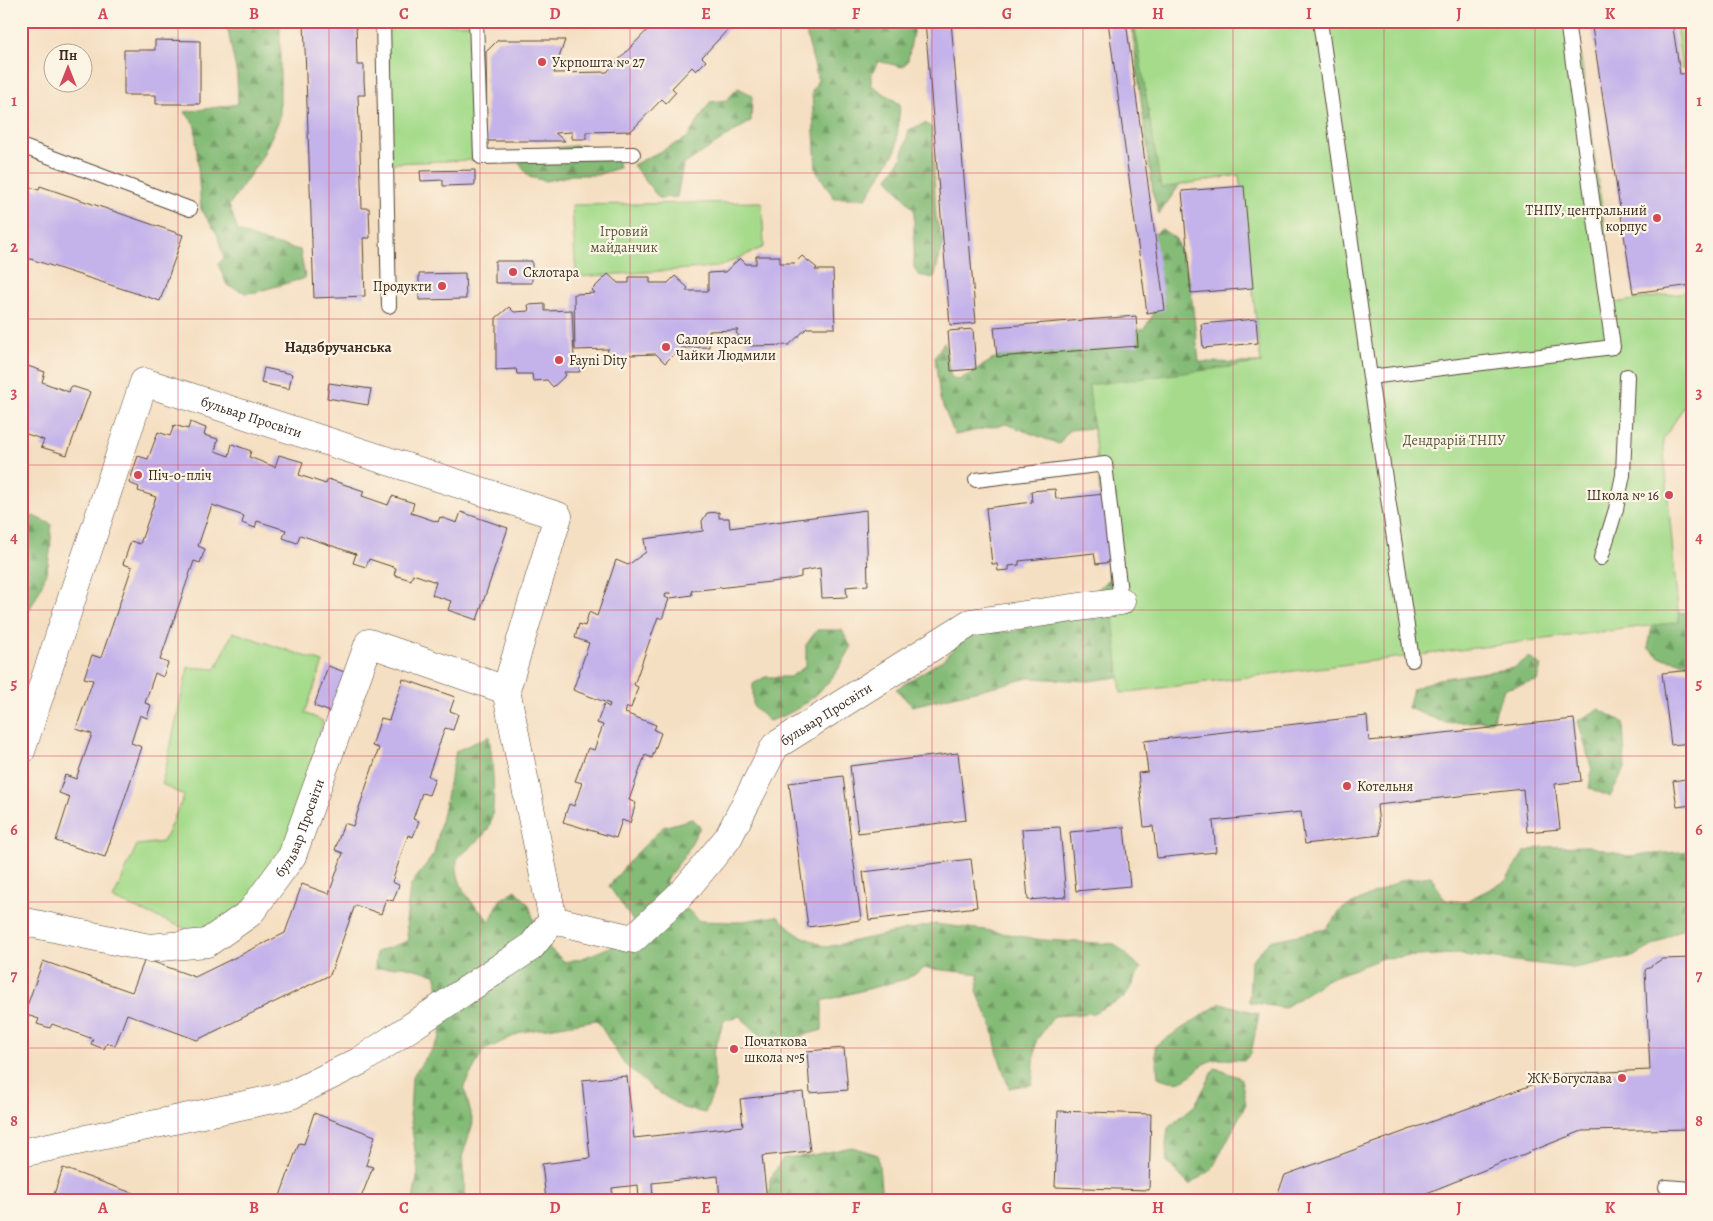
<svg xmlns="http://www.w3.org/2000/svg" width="1713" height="1221" viewBox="0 0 1713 1221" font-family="Alegreya,serif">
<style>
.forest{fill:url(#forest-firs);stroke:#60724a}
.park{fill:#a5db8b;stroke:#708254}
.building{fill:#c4b3ea}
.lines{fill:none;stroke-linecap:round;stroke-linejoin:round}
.service-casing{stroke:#574537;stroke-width:16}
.minor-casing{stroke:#574537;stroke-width:29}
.service{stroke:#fff;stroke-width:14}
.minor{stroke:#fff;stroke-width:28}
.grid{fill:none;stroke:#d1495b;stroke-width:1;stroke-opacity:0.55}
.poi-dot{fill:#d1495b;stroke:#fcf5e5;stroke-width:2}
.labels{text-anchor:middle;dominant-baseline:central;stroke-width:4.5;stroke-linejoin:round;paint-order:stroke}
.poi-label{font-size:14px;fill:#3b2a1e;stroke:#fcf5e5;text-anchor:start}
.park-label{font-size:14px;fill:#565639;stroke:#fcf5e5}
.street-label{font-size:14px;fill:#3b2a1e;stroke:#fcf5e5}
.neighbourhood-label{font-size:15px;font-weight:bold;fill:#3b2a1e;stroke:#fcf5e5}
.neatline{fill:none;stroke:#d1495b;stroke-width:2}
.grid-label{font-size:16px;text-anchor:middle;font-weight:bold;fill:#d1495b}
</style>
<defs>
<pattern id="forest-firs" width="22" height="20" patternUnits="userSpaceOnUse" patternTransform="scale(1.25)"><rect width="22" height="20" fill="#84bb77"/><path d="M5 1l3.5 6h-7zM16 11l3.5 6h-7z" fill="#6d9861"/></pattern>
</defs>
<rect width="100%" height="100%" fill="#fcf5e5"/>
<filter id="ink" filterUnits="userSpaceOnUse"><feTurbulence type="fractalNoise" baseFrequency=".02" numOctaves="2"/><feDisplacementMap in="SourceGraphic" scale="10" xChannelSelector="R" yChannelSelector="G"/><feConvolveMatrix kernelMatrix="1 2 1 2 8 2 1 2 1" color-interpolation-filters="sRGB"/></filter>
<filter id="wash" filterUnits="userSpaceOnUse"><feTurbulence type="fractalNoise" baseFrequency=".0096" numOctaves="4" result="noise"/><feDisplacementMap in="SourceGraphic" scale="20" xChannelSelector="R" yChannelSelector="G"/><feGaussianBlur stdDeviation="1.12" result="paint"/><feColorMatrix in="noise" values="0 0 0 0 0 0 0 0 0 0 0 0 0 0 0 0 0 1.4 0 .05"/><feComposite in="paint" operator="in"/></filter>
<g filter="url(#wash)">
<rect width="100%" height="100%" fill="#f5dfc2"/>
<!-- forest -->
<path class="forest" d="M226,21H280V118L261,159L229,205L238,231L267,242L300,250L305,278L256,292L246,293L227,285L218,264L224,258L217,234L201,209L195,125L185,112L238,104L237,75Z
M803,21H915L908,60L903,67L878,61L871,76V85L900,104L896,150L866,198H834L816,170L812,92L818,80Z
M1131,21H1163L1179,169L1178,187L1159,214L1153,194Z
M738,88L752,95L751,121L683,165L677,197L659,198L633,165L687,138L710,102L727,100Z
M925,123L932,128L936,217L943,244L934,278L918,275L914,267V210L888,178L902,157L909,130Z
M584,145L616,154L619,168L597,175H572L546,181L529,177L519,163L532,150Z
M1162,229L1176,239L1190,283L1199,362L1261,363L1105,427L1069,430L1059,444L1006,424L955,435L940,399L935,357L944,342L951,377L959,380L997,357L1064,335L1144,329L1153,315L1149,238Z
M33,516L51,524C52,565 44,589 21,622V522Z
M1115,573L1131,675L1089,681L1029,678L912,706L896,689L944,659L960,641L985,630L1013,632L1079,607Z
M1669,612L1692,613V664L1661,658L1648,648L1654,617Z
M817,630H842L851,647C834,682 807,710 769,721L753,706V684L765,677H790L806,666V645Z
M1529,657L1541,666L1537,681L1504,689L1492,721L1446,723L1408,708L1413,689L1438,679L1514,668Z
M1599,709L1623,722L1625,768L1610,797L1589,788L1592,770L1578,721Z
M489,736C492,758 498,810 488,829C483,838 465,851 457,859C455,886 471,903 490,921L500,900L516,890L529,905L540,940L565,962L583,958L615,945L633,921L609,886L631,859L663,827L692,819L700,827L685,855L665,881L680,903L700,921L736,922L777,916L797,934L826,947L935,924L985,930L1042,940L1115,944L1141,968L1125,997L1093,1013L1054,1016L1036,1041L1032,1084L1009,1088L998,1055L992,1026L977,992L979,974L925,968L906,979L822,1001V1030L791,1039L759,1036L740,1016L724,1020L713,1055L715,1088L705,1113L683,1108L652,1088L624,1064L597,1020L522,1032L483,1051L464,1086L473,1123L462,1157L466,1200H413L418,1172L410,1114L412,1077L440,1038L443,1002L435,974L403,966L375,969L376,952L408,941L406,921L410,886L434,854L456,751Z
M1588,846L1627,856L1692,851V923L1635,956L1573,968L1455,954L1383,958L1328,979L1284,1008L1249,1002L1251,961L1270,941L1326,929L1342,909L1402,880L1431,876L1445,900L1464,902L1506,881L1524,852L1542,847Z
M1221,1003L1259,1014L1251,1053L1245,1060C1236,1060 1223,1058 1214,1060C1192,1064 1192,1092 1158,1077L1155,1046Z
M1215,1068L1241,1078L1246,1104L1212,1169L1189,1185L1167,1162L1166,1145L1168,1128L1195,1105Z
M852,1147L878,1155L882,1200H769L770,1179L783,1158L813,1155Z"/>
<!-- park -->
<path class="park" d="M1134,21H1576L1615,303L1692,291V394L1663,440L1679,622L1121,693L1089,385L1261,363L1239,175L1161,188Z
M1675,21H1692V67L1682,69Z
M387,24H472L474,160L391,163Z
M762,202L764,247L718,267L576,277L572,205Z
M233,632L323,662L305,713L323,721L286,854L218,942L113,899L137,845L163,842L184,796L162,784L188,667L216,669Z"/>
<g id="blocks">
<!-- building -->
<path class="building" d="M304,21H356L357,65H364V81L365,95H358L362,208H369L370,238H363L365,296L314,298Z
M656,21H732V25L702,57L706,61L696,71L692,67L672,88L676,92L666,103L662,99L631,131L586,132V139H572V132L555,133L565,141H487L486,52L498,40H565L554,73L607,72Z
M925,21H951L976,323L950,325Z
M1108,21H1126L1165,310L1147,313Z
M1591,21H1672L1680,74L1692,73V136H1689L1692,152V285L1633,293Z
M155,40L200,41V104H156V95H124V50H155Z
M475,170V185L443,186V180L421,181L420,171Z
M21,179L25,181L24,185L39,190L40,186L183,235L160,301L21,256Z
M1244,186L1253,288L1191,293L1182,191Z
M756,256H780V263H795L802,256L817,268L815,270H833L835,328H807L789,345L750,346L736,333L738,330L709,331V347L680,348L665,363L656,354L628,355L621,363L607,351L609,349L575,350L574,294L595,293L592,290L608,274L618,283H629V277H650V283H668L675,276L688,288L686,291H708V273L725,272L740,258L746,264H756Z
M495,261H532V283H495Z
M465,273L466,299L419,300V274Z
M545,304V311L572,310L574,358H579L580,372H564L566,375L553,387L547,380L533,381L532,374H517L516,369L496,370V318L509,307L514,312L529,311L528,305Z
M1136,316L1138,346L997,357L994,327Z
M1256,319L1258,343L1203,348L1201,324Z
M973,329L976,369L951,371L948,331Z
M22,364L45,372L42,382L69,392L71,386L90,392L67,455L41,447L44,440L21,432Z
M264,368L292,374L289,389L261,383Z
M329,383L371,389L368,405L327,398Z
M190,422L206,428L204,435L218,439L215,451L229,456L232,444L251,451L249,457L275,467L279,455L303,462L299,475L326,484L328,479L364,491L362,496L388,505L392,496L414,503L411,513L438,522L440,517L457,523L461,512L508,528L477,620L448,610L451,601L432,595L436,582L413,574L411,580L394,575L396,568L369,559L366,567L353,563L356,554L300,535L297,543L283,538L286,530L257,521L255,528L242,523L244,516L212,505L198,546L205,549L200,563L194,561L160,660L168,663L163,677L155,673L145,703L151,705L147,718L140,715L131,743L142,747L105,857L56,841L70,797L59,793L65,775L76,779L92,734L76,729L93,680L84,678L92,655L101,658L132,567L123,564L131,541L140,544L156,497L138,491L139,487L129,483L138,456L148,459L158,432L170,436L174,425L188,429Z
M1055,489L1056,499L1105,494L1113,562L1096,564L1094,553L1019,561V565L1009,566V570L998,571L997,564H992L986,508L1032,502L1031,491Z
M866,510L868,585L846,587L847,597L822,598L820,568L801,571V577L788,580L691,591L692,595L671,598L670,593H666L665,597L669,599L662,619L658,617L634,685L638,687L631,708L627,707L625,713L656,725L654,730L661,733L652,758L645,755L629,800L636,803L630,823L622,820L616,838L563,822L569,804L574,806L582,783L575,781L588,748L594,750L603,725L597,723L604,704L609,707L610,704L573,690L589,643L575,638L579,624L585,626L589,612L597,616L616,560L628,565L646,552L644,539L703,531L702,521L707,513L719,512V518H729L730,528Z
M328,666L353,675L339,715L314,706Z
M1692,670V743L1671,745L1662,673Z
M403,679L455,697L450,711L458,714L453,730L445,728L428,776L435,779L429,795L422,793L413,819L419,821L413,837L408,835L392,882L399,885L393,901L386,899L381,914L355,905L330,975L197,1040L127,1014L115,1046L107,1043L104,1049L91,1044L93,1039L52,1024L50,1028L37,1024L39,1019L24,1014L43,961L132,992L145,959L195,977L285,933L302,884L329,894L343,853L335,850L344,823L353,826L379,748L372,746L381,718L389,720Z
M1367,716L1369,741L1574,719L1581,781L1555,784L1560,829L1527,832L1523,789L1377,805L1380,835L1305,844L1301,812L1213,821L1216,852L1157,858L1153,826L1144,827L1138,773L1148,772L1144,741Z
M958,753L966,820L858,833L850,766Z
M843,776L861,920L808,927L789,783Z
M1692,778V805L1677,807L1673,781Z
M1060,827L1066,897L1028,900L1022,829Z
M1124,827L1130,886L1076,891L1070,832Z
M971,859L977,907L869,920L863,872Z
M1692,958V1129L1582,1131L1409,1200H1275L1285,1175L1562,1074L1650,1070L1645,970L1662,959Z
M844,1048L848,1090L810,1093L807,1051Z
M627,1076L634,1138L743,1126L740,1099L803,1092L810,1151L762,1156L767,1200H720L718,1176L652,1183L653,1200H639L638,1185L612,1188L613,1200H546L542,1164L590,1158L582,1080Z
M1058,1111L1151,1114L1149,1190L1055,1187Z
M314,1113L375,1136L366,1165L373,1167L360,1200H287L280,1196L299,1143L304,1144Z
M63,1168L135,1194L133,1198L137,1200H52Z"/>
</g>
</g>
<g filter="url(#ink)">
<use href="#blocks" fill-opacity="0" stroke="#574537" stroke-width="1"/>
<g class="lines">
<!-- service casing -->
<g class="service-casing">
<path id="service" d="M383,21L389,306
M476,21L481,157L633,154
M1320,21L1370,377L1613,347L1567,21
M21,146L190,209
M1370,377L1412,660
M976,480L1105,464L1121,601
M1601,558L1616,509L1623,475L1627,376
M1666,1187L1692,1189"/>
</g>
<!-- minor casing -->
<g class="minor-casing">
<g id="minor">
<path id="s1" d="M21,751L144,382L558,516L506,690L553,920L633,939L685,890L728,838L775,746L970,623L1121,601"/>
<path id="s2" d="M21,921L149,948L207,943L250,913L292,856L369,643L506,690"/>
<path d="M21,1153L291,1095L360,1061L531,947L553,920"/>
</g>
</g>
<!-- service -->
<use href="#service" class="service"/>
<!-- minor -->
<use href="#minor" class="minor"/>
</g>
</g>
<!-- grid -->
<path class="grid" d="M178,21V1200M329,21V1200M480,21V1200M630,21V1200M781,21V1200M932,21V1200M1083,21V1200M1233,21V1200M1384,21V1200M1535,21V1200M21,173H1692M21,319H1692M21,465H1692M21,610H1692M21,756H1692M21,902H1692M21,1048H1692"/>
<!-- markers -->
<g class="poi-dot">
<circle cx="542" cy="62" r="5"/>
<circle cx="1657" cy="218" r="5"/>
<circle cx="513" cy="272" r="5"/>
<circle cx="442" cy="286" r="5"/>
<circle cx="666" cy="347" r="5"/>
<circle cx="559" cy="360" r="5"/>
<circle cx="138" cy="475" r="5"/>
<circle cx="1669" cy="495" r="5"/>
<circle cx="1347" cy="786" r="5"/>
<circle cx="734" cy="1049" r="5"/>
<circle cx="1622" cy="1078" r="5"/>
</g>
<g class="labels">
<!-- poi labels -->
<g class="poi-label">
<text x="552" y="62">Укрпошта № 27</text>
<text x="1647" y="210" text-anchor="end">ТНПУ, центральний<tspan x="1647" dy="16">корпус</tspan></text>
<text x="523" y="272">Склотара</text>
<text x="432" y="286" text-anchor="end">Продукти</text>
<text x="676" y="339">Салон краси<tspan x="676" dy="16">Чайки Людмили</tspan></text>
<text x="569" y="360">Fayni Dity</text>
<text x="148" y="475">Піч-о-пліч</text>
<text x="1659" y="495" text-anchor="end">Школа № 16</text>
<text x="1357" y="786">Котельня</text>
<text x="744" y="1041">Початкова<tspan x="744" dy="16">школа №5</tspan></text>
<text x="1612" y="1078" text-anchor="end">ЖК Богуслава</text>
</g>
<!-- park labels -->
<g class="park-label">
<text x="624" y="231">Ігровий<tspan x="624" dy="16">майданчик</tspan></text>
<text x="1454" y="440">Дендрарій ТНПУ</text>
</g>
<!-- street labels -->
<g class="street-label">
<text stroke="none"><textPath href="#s1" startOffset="502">бульвар Просвіти</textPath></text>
<text stroke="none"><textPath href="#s1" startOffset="1625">бульвар Просвіти</textPath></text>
<text stroke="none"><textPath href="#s2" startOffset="341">бульвар Просвіти</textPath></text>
</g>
<!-- neighbourhood labels -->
<g class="neighbourhood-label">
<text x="338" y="347">Надзбручанська</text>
</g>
</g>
<!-- margin -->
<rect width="1713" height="1221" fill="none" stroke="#fcf5e5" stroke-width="55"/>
<!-- north arrow -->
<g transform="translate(68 68)"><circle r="24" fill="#fcf5e5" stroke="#afa495"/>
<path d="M0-4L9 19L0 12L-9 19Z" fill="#d1495b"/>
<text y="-8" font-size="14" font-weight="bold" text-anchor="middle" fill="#3b2a1e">Пн</text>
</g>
<rect x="28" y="28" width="1658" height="1166" class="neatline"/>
<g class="grid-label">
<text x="103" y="19">A</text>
<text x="254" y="19">B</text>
<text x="404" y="19">C</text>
<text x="555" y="19">D</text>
<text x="706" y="19">E</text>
<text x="856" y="19">F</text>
<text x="1007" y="19">G</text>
<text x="1158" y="19">H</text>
<text x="1309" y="19">I</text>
<text x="1459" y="19">J</text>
<text x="1610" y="19">K</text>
<text x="14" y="106">1</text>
<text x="1699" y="106">1</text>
<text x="14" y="252">2</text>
<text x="1699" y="252">2</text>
<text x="14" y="398">3</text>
<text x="1699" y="398">3</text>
<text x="14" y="543">4</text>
<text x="1699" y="543">4</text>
<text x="14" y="689">5</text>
<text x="1699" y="689">5</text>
<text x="14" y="835">6</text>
<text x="1699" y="835">6</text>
<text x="14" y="981">7</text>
<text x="1699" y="981">7</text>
<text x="14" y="1126">8</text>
<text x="1699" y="1126">8</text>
<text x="103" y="1213">A</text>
<text x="254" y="1213">B</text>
<text x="404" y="1213">C</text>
<text x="555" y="1213">D</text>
<text x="706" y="1213">E</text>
<text x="856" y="1213">F</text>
<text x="1007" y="1213">G</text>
<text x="1158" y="1213">H</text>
<text x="1309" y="1213">I</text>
<text x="1459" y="1213">J</text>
<text x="1610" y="1213">K</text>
</g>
</svg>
